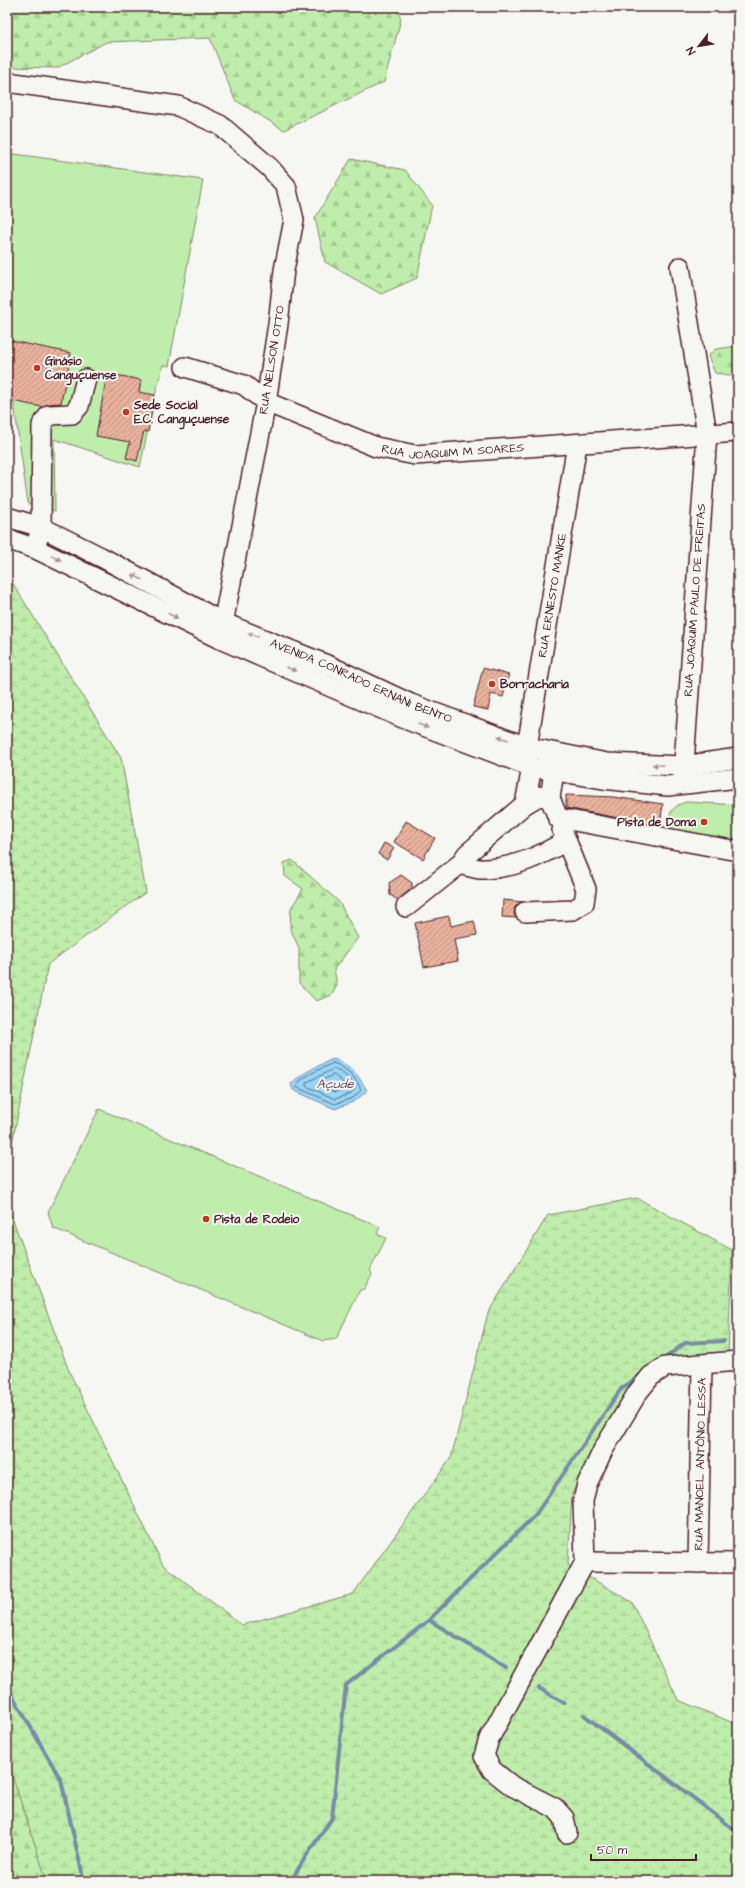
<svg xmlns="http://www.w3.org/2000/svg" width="745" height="1888" viewBox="0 0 745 1888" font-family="'Architects Daughter',sans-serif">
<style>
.forest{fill:url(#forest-firs);stroke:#84866b}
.wetland{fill:url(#wetland-marsh);stroke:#84866b}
.park{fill:#bfedab;stroke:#84866b}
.water{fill:#95d5f7;stroke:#778ca5}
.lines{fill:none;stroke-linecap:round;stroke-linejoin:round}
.shore{stroke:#68687d;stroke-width:1}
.stream{stroke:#778ca5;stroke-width:4}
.building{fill:url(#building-hatch);stroke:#4a1f2b}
.minor-casing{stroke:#4a1f2b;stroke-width:22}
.minor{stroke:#f6f6f2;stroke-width:19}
.oneway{fill:#a99598}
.poi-dot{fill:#c8321e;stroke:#f6f6f2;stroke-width:1.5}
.labels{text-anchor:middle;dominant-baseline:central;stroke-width:4;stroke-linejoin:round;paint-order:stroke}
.street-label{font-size:12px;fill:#4a1f2b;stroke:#f6f6f2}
.poi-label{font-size:12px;font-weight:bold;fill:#4a1f2b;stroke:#f6f6f2;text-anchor:start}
.water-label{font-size:13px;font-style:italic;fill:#5d4c5e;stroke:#f6f6f2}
</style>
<defs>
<pattern id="forest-firs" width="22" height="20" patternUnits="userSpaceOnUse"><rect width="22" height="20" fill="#bfedab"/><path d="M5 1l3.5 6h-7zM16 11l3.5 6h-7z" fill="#a6cb93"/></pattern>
<pattern id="wetland-marsh" width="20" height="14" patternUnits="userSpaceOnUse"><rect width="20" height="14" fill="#bfedab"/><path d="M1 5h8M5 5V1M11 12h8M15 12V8" fill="none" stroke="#a6cb93"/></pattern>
<pattern id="building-hatch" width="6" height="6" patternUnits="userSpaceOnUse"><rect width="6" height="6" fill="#e8b29c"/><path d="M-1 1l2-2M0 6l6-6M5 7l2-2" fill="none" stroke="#be907f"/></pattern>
</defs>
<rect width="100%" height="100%" fill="#f6f6f2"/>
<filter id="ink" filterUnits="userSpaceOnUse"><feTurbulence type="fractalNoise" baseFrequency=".025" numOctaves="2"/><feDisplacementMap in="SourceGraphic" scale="8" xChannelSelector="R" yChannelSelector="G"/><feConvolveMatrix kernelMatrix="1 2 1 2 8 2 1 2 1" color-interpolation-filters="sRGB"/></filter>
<g filter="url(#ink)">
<!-- forest -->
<path class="forest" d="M7,7H396L401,19L384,82L284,130L235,100L210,38L106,42L57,68L7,67Z
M351,159L405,170L432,205L417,278L381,294L325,262L315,218Z
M738,346V376L715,373L708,356L716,349Z
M292,860L339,902L358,938L334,969L337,985L332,995L316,1001L299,983V948L290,928L291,908L303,889L285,876L284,863Z
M7,1721L78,1881H7Z"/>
<!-- wetland -->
<path class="wetland" d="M7,574L121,758L146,892L48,964L7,1169Z
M637,1198L732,1250L728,1356L650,1368L572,1493L568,1565L632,1602L678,1700L738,1725V1881H47L7,1760V1204L69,1371L163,1565L242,1625L353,1594L451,1458L488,1313L548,1215Z"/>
<!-- park -->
<path class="park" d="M7,153L203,180L169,366L163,365L155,395L140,467L54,439L55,511L28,504L14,404L7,403Z
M687,802L738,805V847L672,832C665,818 671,805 687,802Z
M99,1109L380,1227L377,1234L386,1238L370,1270L372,1274L364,1289L360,1290L336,1339L323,1341L53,1228L48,1212Z"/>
<!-- water -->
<path class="water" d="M333,1059C351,1065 358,1074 367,1091L355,1101L335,1109L293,1090L291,1084C303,1072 318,1066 333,1059Z"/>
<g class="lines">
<!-- shore -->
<path class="shore" d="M333,1063C346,1067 356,1077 361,1090L353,1098L335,1104L296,1087C297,1078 325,1067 333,1063Z
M334,1069C343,1072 352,1080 355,1089L350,1094L335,1099L306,1086V1083Z
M334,1075L347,1086V1088L335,1092L318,1085L319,1082Z"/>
<!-- stream -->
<path class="stream" d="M7,8L9,7
M661,1361L685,1343L724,1341
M429,1620L506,1668
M7,1686L61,1780L84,1881
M539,1688L564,1703
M584,1715C635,1755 688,1792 738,1833
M291,1881L306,1856L332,1818L346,1685L429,1620L536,1514L621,1389L642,1374"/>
</g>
<!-- building -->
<path class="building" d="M7,340L71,353L61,403L48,404L42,407L7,400Z
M107,373L141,380L139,392L155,395L148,432L144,431L137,461L126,458L130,442L96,436Z
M483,668L509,675L503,697L491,694L488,710L473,707Z
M566,795L613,797L663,804L660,826L566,808Z
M406,821L435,838L423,859L394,842Z
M384,843L394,848L387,860L378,854Z
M401,875L412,883V888L398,900L390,895L389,883Z
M503,900L523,902L515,907L514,913L516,918L502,917Z
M449,916L451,926L474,921L477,935L454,939L458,961L424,967L415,923Z"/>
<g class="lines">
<!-- minor casing -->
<g class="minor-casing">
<g id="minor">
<path d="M7,82L178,106L220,125L269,167L286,186L294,220L284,270L278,324L266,402L221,634"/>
<path d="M680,267L707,434L683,778"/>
<path id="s1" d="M185,367L244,385L266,402L376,447L415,455L738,432"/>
<path id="s2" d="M7,517L41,527L101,557L224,623L332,667L411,704L527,747L607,763L683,766L738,758"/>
<path d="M7,539L36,549L220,639L405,719L532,767L603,779L668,786L738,778"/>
<path d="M38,539L41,527L42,425L49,415L72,414L79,406L86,379"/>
<path d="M556,758L550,798L558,818L732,850L738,849"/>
<path id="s3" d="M525,759L577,444"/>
<path d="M525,804L532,767"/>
<path d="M460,864L467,854L525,804L539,796L550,798"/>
<path d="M406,907L460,864C468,866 477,870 485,869C515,868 540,856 566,841"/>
<path d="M525,912L573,910L584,903L586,889L562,830"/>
<path d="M585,1562L738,1563"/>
<path id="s4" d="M698,1563L702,1365"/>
<path d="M567,1833L564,1818L555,1808L512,1786L492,1770L484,1756L489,1739L585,1562L583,1501L587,1484L603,1450L638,1392L651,1376L665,1367L738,1361"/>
</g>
</g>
<!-- minor -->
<use href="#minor" class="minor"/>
</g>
<!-- one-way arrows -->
<defs><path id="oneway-solid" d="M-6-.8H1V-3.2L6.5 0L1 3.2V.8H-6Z"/></defs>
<g class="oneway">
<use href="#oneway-solid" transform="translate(56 558) rotate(26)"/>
<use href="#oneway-solid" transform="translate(137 577) rotate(-152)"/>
<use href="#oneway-solid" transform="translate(173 616) rotate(26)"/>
<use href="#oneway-solid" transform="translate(253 635) rotate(-158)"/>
<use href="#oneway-solid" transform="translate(291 669) rotate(23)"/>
<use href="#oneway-solid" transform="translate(423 726) rotate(21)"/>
<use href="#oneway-solid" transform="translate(503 738) rotate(-160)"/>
<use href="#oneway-solid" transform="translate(658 765) rotate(-177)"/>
</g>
</g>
<!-- markers -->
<g class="poi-dot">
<circle cx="37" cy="368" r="4"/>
<circle cx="126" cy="412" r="4"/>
<circle cx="492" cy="684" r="4"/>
<circle cx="704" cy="822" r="4"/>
<circle cx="206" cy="1219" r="4"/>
</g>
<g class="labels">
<!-- street labels -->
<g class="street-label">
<text transform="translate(272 360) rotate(-81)">RUA NELSON OTTO</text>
<text stroke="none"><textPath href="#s1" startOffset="286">RUA JOAQUIM M SOARES</textPath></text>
<text stroke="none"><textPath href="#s3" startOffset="166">RUA ERNESTO MANKE</textPath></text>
<text transform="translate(695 600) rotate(-86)">RUA JOAQUIM PAULO DE FREITAS</text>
<text stroke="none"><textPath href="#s2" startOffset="391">AVENIDA CONRADO ERNANI BENTO</textPath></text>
<text stroke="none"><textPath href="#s4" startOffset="99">RUA MANOEL ANTÔNIO LESSA</textPath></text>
</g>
<!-- poi labels -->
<g class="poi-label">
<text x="45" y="361">Ginásio<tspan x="45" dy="14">Canguçuense</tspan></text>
<text x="134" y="405">Sede Social<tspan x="134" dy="14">E.C. Canguçuense</tspan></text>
<text x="500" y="684">Borracharia</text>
<text x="696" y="822" text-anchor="end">Pista de Doma</text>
<text x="214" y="1219">Pista de Rodeio</text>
</g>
<!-- water labels -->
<g class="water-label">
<text x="335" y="1084">Açude</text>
</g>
</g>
<!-- margin -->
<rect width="745" height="1888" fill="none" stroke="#f6f6f2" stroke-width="24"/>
<rect x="12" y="12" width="721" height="1864" fill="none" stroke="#4a1f2b" stroke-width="1.5" filter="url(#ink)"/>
<!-- north arrow -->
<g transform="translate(699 46) rotate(239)" stroke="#f6f6f2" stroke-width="3" paint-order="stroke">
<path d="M0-3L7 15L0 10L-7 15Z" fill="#4a1f2b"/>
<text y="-6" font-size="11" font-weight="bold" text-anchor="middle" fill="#4a1f2b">N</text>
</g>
<!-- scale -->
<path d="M591 1854v6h105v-6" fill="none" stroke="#4a1f2b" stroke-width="2"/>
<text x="597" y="1854" font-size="12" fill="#4a1f2b" stroke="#f6f6f2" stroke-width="3" paint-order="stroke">50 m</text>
</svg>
